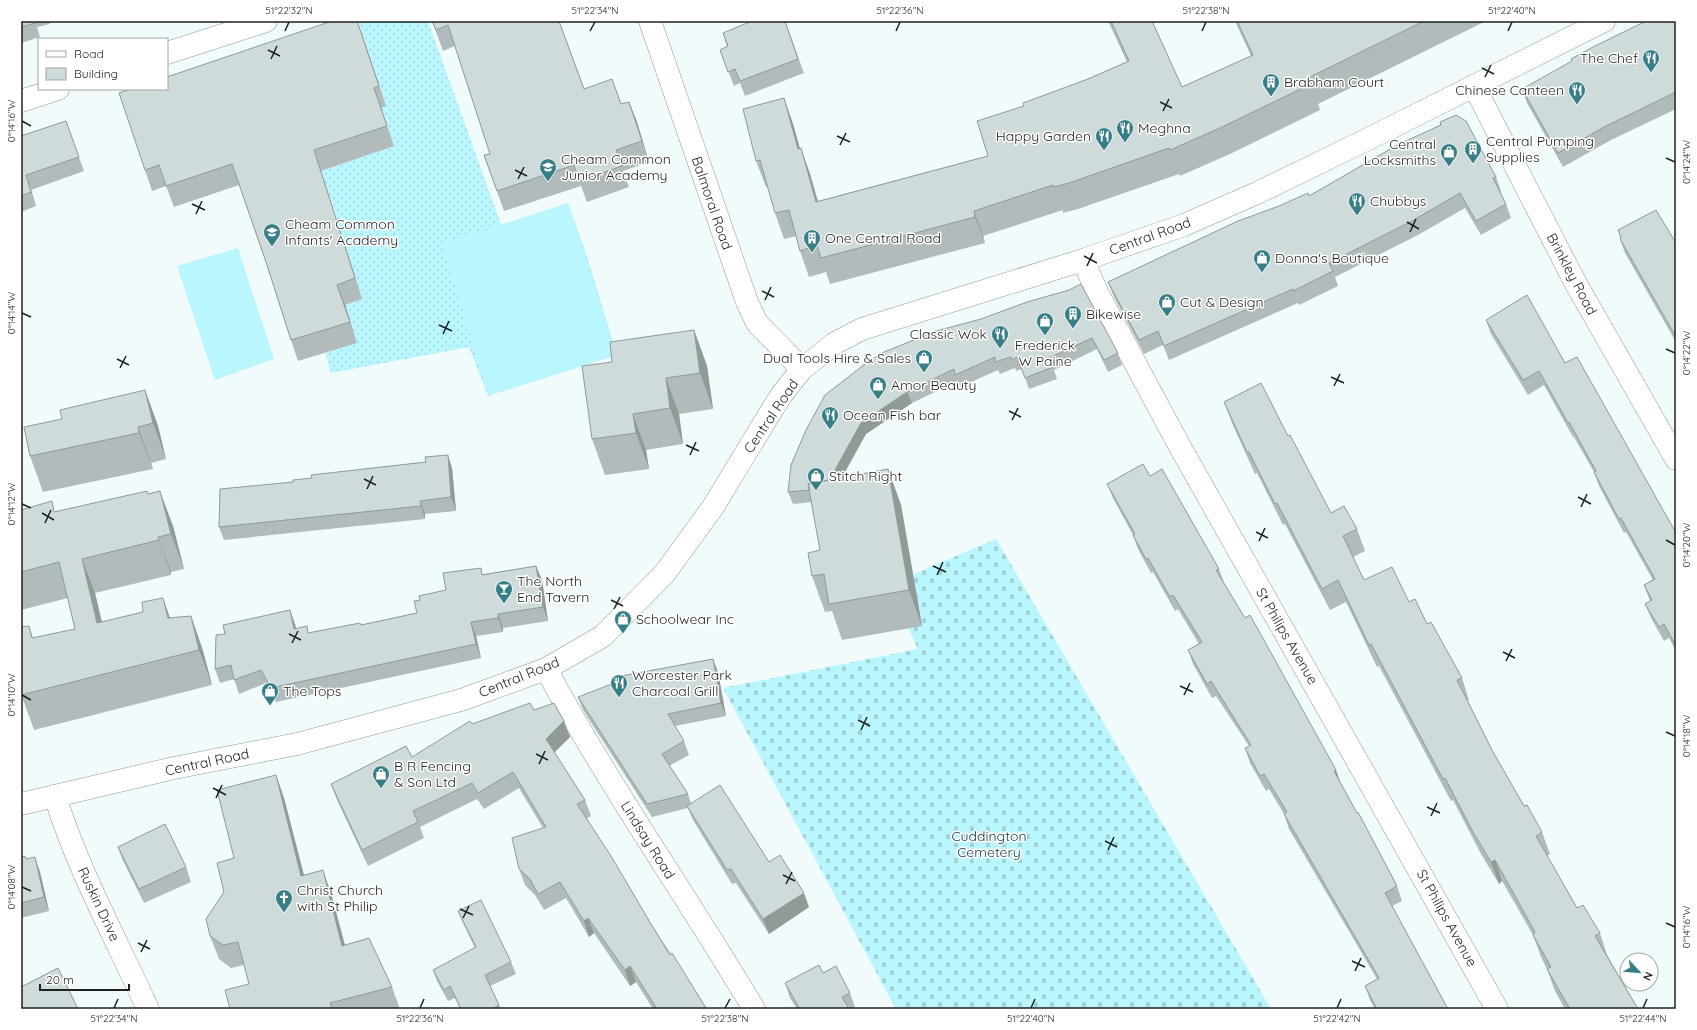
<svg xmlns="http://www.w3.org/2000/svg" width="1697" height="1030" viewBox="0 0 1697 1030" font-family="Quicksand,sans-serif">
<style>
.grass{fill:url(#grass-dots)}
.cemetery{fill:url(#cemetery-stones)}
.garden{fill:#baf6fe}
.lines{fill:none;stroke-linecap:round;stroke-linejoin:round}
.minor-casing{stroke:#919a9c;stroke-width:23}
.primary-casing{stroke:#919a9c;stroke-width:23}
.minor{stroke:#fff;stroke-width:22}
.primary{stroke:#fff;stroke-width:22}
.wall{fill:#b2bbbc}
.shaded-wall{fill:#919999}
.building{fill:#cfdadb;stroke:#919999}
.ticks{fill:none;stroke:#1e2122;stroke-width:1.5}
.labels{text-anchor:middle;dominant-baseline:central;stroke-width:3;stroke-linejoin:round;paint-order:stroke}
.poi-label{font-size:14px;fill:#1e2122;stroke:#fff;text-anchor:start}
.street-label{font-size:14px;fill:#1e2122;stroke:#fff}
.park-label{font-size:14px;fill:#11373c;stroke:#fff}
.neatline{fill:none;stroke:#1e2122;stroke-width:1.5}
.ticks-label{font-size:10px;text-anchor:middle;fill:#1e2122}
</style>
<defs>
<pattern id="grass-dots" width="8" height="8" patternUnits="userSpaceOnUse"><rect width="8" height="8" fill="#baf6fe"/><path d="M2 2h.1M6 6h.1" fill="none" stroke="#9fd3d9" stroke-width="1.8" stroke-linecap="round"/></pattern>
<pattern id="cemetery-stones" width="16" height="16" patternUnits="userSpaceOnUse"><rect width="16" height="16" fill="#baf6fe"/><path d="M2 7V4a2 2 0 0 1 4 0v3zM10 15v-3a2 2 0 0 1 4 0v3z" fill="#9fd3d9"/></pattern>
</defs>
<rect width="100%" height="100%" fill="#f1fbfc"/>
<!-- grass -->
<path class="grass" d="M358,21H428L503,230L568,203L585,250L617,355L488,396L469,347L331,373L325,353L357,342L345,305L362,299L325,223L337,218L321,171L394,146L381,108L386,106Z"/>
<!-- cemetery -->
<path class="cemetery" d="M996,539L1271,1009H896L723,688L918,649L888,585Z"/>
<!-- garden -->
<path class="garden" d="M568,203L617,355L489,395L442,244Z
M238,248L274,359L215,380L177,266Z"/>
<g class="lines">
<!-- minor casing -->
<g class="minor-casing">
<path id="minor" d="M650,21L747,302L757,323L802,369
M167,53L266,21
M1474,86L1575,282L1676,459
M21,101L58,89
M1083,260L1098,294L1179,445L1497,1009
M546,669C609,786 686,895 754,1009
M55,796C78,870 116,939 148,1009"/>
</g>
<!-- primary casing -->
<g class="primary-casing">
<path id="primary" d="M21,804L174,768L297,744L461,700L546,669L603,636L665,573L713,507L767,418L782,394L802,369L835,343L862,329L1083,260L1184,225L1257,193L1358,144L1604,21"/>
</g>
<!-- minor -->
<use href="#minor" class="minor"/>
<!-- primary -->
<use href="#primary" class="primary"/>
</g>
<!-- wall -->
<path class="wall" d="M21,21H49L50,24L37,27L40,37L21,43Z
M357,21L386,106L381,108L394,146L321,171L362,299L345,305L357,343L298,361L291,340L266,262L239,185L174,207L166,186L152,191L145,170Z
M432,21H559L584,89L621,104L629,102L637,122L649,162L623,171L629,187L587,202L581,186L504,211L484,155L490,154L455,46L443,51Z
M785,21L804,73L745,96L740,83L734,86L720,50L727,47L723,33Z
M1108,21H1152L1182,87L1251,56L1235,21H1486L1318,104L1320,110L1230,154L1180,176L1179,174L1078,209L1063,213V210L983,236L985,243L830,284L826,272L809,277L800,251L796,236L784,239L775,213L768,186L766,187L756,161L784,98L793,124L800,148L810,174L818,201L988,156L1024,106L1127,62Z
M1676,21V109L1611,140L1563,167L1527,103L1522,89L1572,62L1571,59Z
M66,121L84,171L31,190L36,206L21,212V136Z
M1440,122L1496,177L1501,191L1500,192L1506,204L1511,218L1481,235L1465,208L1418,235L1335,277L1338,286L1299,305L1298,303L1169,360L1163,345L1144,354L1114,297L1108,282L1309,196L1440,125Z
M1618,230L1676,243V342L1625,253L1620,239L1621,238Z
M1069,290L1118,353L1122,365L1108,372L1097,349L1054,370L1057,379L1029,389L1022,369L1016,371L1015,368L1000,374L998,370L960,387L958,381L912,403L866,434L842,478L888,469L901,505L922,626L842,640L832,611L825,612L812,576L820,550L812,502L793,504L788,492L981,319Z
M1486,320L1565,363L1676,533V651L1669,638L1664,641L1651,618L1645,604L1650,601L1644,585L1653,580L1626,532L1624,533L1599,486L1594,472L1574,437H1573L1544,385L1528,395L1491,334Z
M694,330L707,366L713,409L679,414L683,444L646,450L649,469L605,475L592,439L612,362Z
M145,390L158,426L166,459L151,463L153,469L43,492L30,456L62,419Z
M1224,402L1288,436L1331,513L1357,529L1365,551L1353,557L1364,580L1409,602L1427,624L1462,678L1469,700L1467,701L1492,750L1524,806L1542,832L1550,854L1547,856L1577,908L1600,933L1607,955L1638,1009H1565L1555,991L1547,969L1541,957L1533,935L1502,881L1499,884L1481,854L1453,800L1451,801L1379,666L1377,667L1346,602L1330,610L1285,524L1283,525L1257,473L1255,474L1232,423Z
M452,468L456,511L425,514V519L224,540L219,527L293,482L312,478Z
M1150,476L1219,569L1224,583L1341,784L1397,886L1402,901L1392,906L1448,1009H1375L1370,1000L1365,986L1377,979L1289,829L1284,814L1269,789L1266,791L1250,763L1245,748L1249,746L1216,696L1212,698L1193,664L1188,650L1199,644L1178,609L1175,611L1153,572L1151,573L1138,549L1133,535L1113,498L1107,484Z
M148,494L173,526L184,569L171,572V575L95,593L102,622L143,612L163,598L170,618L191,616L203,651L212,685L34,730L21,694L29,626L33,638L75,629L68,598L21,610V510L55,512Z
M536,566L542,580L548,621L503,628V632L476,636L481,658L276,702L266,683L239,694L234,679L220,683L215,669L225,634L295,624L296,629L309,633L361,625L417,613L420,600L446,590L484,574Z
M718,672L726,716L675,726L684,741L689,755L669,766L688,794L691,803L769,862L809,907L769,934L736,883L732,884L693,820L688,808L652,817L583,710L578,697Z
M534,710L564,721L570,737L554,752L585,800L591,816L586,819L651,924L707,1009H653L636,982L630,986L594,933L589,937L566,898L544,910L535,895L525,885L519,869L543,828L519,788L484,809L477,799L420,827L424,838L368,866L337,800L331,784L412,757L472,724Z
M276,775L284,798L304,875L331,893L345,945L392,987L400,1009H230L249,984L244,965L231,968L219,959L210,936L234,858Z
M118,847L186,867L191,882L144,903L123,861Z
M25,856L27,859L40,872L49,911L21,918V857Z
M458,911L511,962L516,974L490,986L501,1009H460L455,998L448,1001L437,981L433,970L475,948L463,923Z
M823,973L850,993L855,1007L852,1009H797L790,998L785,983Z"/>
<!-- shaded-wall -->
<path class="shaded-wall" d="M357,21L362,34L386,106L379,86Z
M784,98L793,124L807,175L798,149Z
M629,102L637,122L649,162Z
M801,148L810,174L825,228L816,202Z
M314,150L321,171L362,299L355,278Z
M26,175L31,190L36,206L31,192Z
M974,211L983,236L985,243L975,217Z
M337,285L345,305L357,343L350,322Z
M694,330L707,366L713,409L700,373Z
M666,378L679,414L683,444L670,408Z
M145,390L158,426L166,459L153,423Z
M907,392L912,403L866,434L839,482L832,488L835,470L861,423Z
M633,414L646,450L649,469L636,433Z
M138,427L151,463L153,469L139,433Z
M448,455L452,468L456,511L451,497Z
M888,469L901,505L922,626L909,590Z
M160,491L173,526L184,569L171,534Z
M420,501L425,514V519L421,506Z
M158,537L171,572V575L159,540Z
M82,559L95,593L110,658L97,623Z
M536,566L542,580L548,621L543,607Z
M163,598L175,633L168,618Z
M290,610L295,624L299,643L294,629Z
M498,614L503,628V632L498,618Z
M191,616L203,651L212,685L199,650Z
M471,622L476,636L481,658L476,644Z
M713,659L718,672L726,716L721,703Z
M564,721L570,737L552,755L546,739Z
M1336,770L1341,784L1334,771Z
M276,775L284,798L310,899L301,876Z
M35,857L40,872L49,911L44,897Z
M1495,860L1502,881L1499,884L1491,862Z
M323,870L331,893L351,969L342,946Z
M804,893L809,907L769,934L763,919Z
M588,918L594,933L589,937L584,921Z
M630,966L636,982L630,986L625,970Z"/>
<!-- building -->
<path class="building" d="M21,21H35V23L21,27Z
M332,21H357L379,86L374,88L387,126L314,150L355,278L337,285L350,322L291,340L266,262L232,164L166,186L159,165L145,170L119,93L130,89H167V77Z
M432,21H559L584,89L612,79L621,104L629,102L642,141L616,150L622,166L579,181L574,165L497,191L484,155L490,154L448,25L436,30Z
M752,21H785L798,59L740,81L735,69L728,72L720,50L728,46L723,33Z
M1111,21H1152L1182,87L1253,55L1237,21H1424L1308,78L1311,84L1220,128L1170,150L1169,148L1069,183L1054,187L1053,185L974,211L975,217L821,258L817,245L800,251L789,210L775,213L760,160L756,161L743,109L784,98L798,149L801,148L816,202L988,156L977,121L1024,106L1023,103L1088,79L1129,61Z
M1646,21H1676V92L1606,126L1558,153L1522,89L1572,61L1571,59L1593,47Z
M1456,115L1466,121L1496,177L1493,178L1506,204L1476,221L1460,193L1412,221L1329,263L1333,271L1293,291V289L1164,346L1158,331L1139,340L1108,282L1238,221L1279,206L1308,193L1309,196L1399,144L1441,125L1440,122Z
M66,121L79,157L26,175L31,192L21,196V136Z
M1656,210L1676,243V337L1620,239L1621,237L1618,230Z
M1081,284L1118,353L1104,360L1092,338L1049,358L1053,367L1025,378L1017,357L1012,360L1011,357L995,362V357L955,375L954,369L907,392L861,423L835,470L834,479L808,484L810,490L788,492L791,465L806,430L825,395L869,361L884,352L936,331L981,319L1027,302L1069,290Z
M1527,295L1565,363L1577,357L1676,533V646L1664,624L1659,627L1645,604L1652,600L1644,585L1655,579L1621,518L1619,519L1594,472L1596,471L1569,422L1568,423L1539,371L1523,380L1486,320Z
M694,330L700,373L666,378L670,408L633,414L636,433L592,439L582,366L612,362L610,342Z
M1261,383L1288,436L1290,435L1331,513L1344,506L1357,529L1343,536L1364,580L1392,567L1409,602L1415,599L1427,624L1431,622L1462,678L1457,680L1492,750L1524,806L1527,805L1542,832L1536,836L1577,908L1583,905L1600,933L1595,936L1638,1009H1570L1547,969L1551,967L1533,935L1535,932L1495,860L1491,862L1473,832L1445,778L1443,779L1371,644L1369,645L1338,580L1322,589L1277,503L1275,504L1249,452H1247L1224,402Z
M145,390L153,423L138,427L139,433L30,456L24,427L62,419L60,410Z
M448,455L451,497L420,501L421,506L219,527L220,489L293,482V480L312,478L311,475L426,462L425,457Z
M1143,464L1150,476L1162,469L1219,569L1216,570L1245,618L1250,615L1336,770L1334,771L1357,813L1358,812L1397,886L1385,893L1448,1009H1377L1365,986L1379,978L1284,814L1287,812L1264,774L1260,776L1245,748L1251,745L1211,681L1207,684L1188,650L1202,642L1173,595L1170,597L1148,558L1146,559L1133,535L1135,534L1107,484Z
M888,469L909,590L829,604L824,574L812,576L808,553L820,550L808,484Z
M147,491L148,494L160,491L171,534L158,537L159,540L82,559L97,623L143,612L142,602L163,598L168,618L191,616L199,650L21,695V627L29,626L32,638L75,629L59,562L21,572V510L52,501L54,512Z
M536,566L543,607L498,614V618L471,622L476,644L271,688L261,670L234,680L231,665L215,669L216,635L225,634L223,625L290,610L294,629L307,626L308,633L360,623L361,625L417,613L414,601L420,600L419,596L446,590L443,573L481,568L482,575Z
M713,659L721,703L668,714L684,741L662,754L688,794L647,804L578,697L622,680L621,676Z
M530,703L534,710L554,703L564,721L546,739L585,800L577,804L611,856L651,924L670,955L672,953L706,1008L704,1009H657L630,966L625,970L588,918L584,921L560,882L538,894L530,879L519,869L512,838L546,827L513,772L478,793L472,783L413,811L418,822L362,850L331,784L406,746L412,757L470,721L472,724Z
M276,775L301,876L323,870L342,946L369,938L392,987L330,1003L332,1009H252V1008L250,1009H230L225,990L249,984L238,942L223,945L210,936L206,919L224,892L217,863L234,858L217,790Z
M720,785L769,862L780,855L804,893L763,919L731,869L727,870L687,806Z
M165,824L186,867L139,889L118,847Z
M25,856L26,859L35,857L44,897L21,903V857Z
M481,900L511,962L485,975L499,1005L492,1009H461L450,986L444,990L433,970L476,947L458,911Z
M819,965L823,973L836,966L850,993L842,997L849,1009H800L785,983Z
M58,968L78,1009H21V987Z"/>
<!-- ticks -->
<path class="ticks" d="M285,31L289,22M590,31L595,22M896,31L900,22M1202,31L1206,22M1508,31L1512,22M268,50L280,56M271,59L277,46M1482,68L1494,74M1485,77L1491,65M1160,102L1172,108M1163,111L1169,99M22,121L31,126M837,136L850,142M840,145L846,133M1666,158L1675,162M515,170L527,176M518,179L524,167M192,204L205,210M196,214L202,201M1407,222L1419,229M1410,232L1416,219M1084,256L1097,263M1087,266L1093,253M762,291L774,297M765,300L771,287M22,313L31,317M439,325L452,331M443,334L449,321M1666,349L1675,353M117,359L129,365M120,368L126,356M1331,377L1344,383M1334,386L1340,374M1009,411L1021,417M1012,420L1018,408M686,445L699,451M690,455L696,442M364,479L376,485M367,489L373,476M1578,497L1591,504M22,504L31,508M1581,507L1587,494M42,513L54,520M45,523L51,510M1256,532L1268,538M1666,540L1675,545M1259,541L1265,528M933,566L946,572M937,575L943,562M611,600L623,606M614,609L620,597M289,634L301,640M292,643L298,631M1503,652L1515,658M1506,661L1512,649M1180,686L1193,692M22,695L31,700M1184,695L1190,683M858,720L870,726M861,730L867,717M1666,732L1675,736M536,754L548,760M539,764L545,751M213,788L226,795M216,798L222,785M1427,807L1440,813M1431,816L1437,803M1105,841L1117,847M1108,850L1114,837M783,875L795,881M786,884L792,872M22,887L31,891M460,909L473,915M463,918L469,906M1666,923L1675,927M138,943L150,949M141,952L147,940M1352,961L1365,967M1355,971L1361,958M114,1008L118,999M420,1008L424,999M725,1008L730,999M1031,1008L1035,999M1337,1008L1341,999M1643,1008L1647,999"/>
<!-- icons -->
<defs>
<g id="restaurant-pin" transform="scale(0.9)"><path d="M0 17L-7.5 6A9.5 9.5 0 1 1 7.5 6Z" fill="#377e87" stroke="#fff"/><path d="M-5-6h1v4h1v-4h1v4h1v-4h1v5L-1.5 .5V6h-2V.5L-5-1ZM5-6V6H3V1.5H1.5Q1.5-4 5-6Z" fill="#fff"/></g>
<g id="building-pin" transform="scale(0.9)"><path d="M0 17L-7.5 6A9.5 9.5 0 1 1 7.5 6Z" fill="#377e87" stroke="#fff"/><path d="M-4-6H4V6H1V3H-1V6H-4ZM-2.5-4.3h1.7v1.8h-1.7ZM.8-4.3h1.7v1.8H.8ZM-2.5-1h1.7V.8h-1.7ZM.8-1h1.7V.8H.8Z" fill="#fff"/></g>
<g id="shop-pin" transform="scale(0.9)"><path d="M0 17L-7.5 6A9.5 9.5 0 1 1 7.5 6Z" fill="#377e87" stroke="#fff"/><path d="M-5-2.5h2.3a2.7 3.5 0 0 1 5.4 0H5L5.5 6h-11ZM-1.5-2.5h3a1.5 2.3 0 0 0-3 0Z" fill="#fff"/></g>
<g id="school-pin" transform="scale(0.9)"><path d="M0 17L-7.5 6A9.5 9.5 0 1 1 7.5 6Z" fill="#377e87" stroke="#fff"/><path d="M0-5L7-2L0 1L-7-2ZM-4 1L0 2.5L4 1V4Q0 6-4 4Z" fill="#fff"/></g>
<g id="bar-pin" transform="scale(0.9)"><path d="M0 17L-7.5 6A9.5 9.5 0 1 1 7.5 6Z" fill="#377e87" stroke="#fff"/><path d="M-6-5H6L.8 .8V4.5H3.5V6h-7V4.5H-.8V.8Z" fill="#fff"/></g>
<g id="church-pin" transform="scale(0.9)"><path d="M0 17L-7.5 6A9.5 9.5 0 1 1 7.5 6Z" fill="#377e87" stroke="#fff"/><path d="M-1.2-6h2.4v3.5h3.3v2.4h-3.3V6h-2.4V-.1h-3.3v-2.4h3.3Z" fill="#fff"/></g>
</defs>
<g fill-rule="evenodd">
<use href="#restaurant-pin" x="1651" y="58"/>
<use href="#building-pin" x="1271" y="82"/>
<use href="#restaurant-pin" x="1577" y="90"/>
<use href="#restaurant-pin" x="1125" y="128"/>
<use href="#restaurant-pin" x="1104" y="136"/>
<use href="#building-pin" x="1473" y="149"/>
<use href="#shop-pin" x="1449" y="152"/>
<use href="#school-pin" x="548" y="167"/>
<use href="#restaurant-pin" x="1357" y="201"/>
<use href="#school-pin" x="272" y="232"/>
<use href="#building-pin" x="812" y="238"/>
<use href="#shop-pin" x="1262" y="258"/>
<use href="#shop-pin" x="1167" y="302"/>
<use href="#building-pin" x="1073" y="314"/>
<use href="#shop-pin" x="1045" y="321"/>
<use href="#restaurant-pin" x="1000" y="334"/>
<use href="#shop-pin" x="924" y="358"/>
<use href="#shop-pin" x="878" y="385"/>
<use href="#restaurant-pin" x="830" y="415"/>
<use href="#shop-pin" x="816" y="476"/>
<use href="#bar-pin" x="504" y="589"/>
<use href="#shop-pin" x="623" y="619"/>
<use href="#restaurant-pin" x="619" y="683"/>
<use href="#shop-pin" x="270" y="691"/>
<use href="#shop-pin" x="381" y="774"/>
<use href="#church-pin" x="284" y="898"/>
</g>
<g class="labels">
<!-- poi labels -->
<g class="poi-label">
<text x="1638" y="58" text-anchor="end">The Chef</text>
<text x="1284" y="82">Brabham Court</text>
<text x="1564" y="90" text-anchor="end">Chinese Canteen</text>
<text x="1138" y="128">Meghna</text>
<text x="1091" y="136" text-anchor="end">Happy Garden</text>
<text x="1486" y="141">Central Pumping<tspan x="1486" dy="16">Supplies</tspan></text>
<text x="1436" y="144" text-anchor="end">Central<tspan x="1436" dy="16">Locksmiths</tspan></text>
<text x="561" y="159">Cheam Common<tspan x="561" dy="16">Junior Academy</tspan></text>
<text x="1370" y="201">Chubbys</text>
<text x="285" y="224">Cheam Common<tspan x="285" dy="16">Infants' Academy</tspan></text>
<text x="825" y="238">One Central Road</text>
<text x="1275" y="258">Donna's Boutique</text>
<text x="1180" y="302">Cut &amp; Design</text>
<text x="1086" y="314">Bikewise</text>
<text x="987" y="334" text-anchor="end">Classic Wok</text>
<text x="1045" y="345" text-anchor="middle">Frederick<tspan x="1045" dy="16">W Paine</tspan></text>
<text x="911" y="358" text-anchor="end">Dual Tools Hire &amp; Sales</text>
<text x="891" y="385">Amor Beauty</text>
<text x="843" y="415">Ocean Fish bar</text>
<text x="829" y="476">Stitch Right</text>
<text x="517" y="581">The North<tspan x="517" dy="16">End Tavern</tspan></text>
<text x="636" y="619">Schoolwear Inc</text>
<text x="632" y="675">Worcester Park<tspan x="632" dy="16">Charcoal Grill</tspan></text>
<text x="283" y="691">The Tops</text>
<text x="394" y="766">B R Fencing<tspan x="394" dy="16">&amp; Son Ltd</tspan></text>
<text x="297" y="890">Christ Church<tspan x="297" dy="16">with St Philip</tspan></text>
</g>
<!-- street labels -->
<g class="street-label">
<text transform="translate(712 203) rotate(71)">Balmoral Road</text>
<text transform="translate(1150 236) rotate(-20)">Central Road</text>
<text transform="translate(1572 274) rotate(62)">Brinkley Road</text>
<text transform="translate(771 416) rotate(-56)">Central Road</text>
<text transform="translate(1287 636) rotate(60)">St Philips Avenue</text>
<text transform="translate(519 677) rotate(-22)">Central Road</text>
<text transform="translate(207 762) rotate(-12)">Central Road</text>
<text transform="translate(648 840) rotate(58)">Lindsay Road</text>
<text transform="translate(99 904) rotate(65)">Ruskin Drive</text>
<text transform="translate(1447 918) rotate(61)">St Philips Avenue</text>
</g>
<!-- park labels -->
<g class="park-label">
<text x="989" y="836">Cuddington<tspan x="989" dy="16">Cemetery</tspan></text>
</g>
</g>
<!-- border -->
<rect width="1697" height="1030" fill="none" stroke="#ffffff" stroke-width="44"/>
<!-- legend -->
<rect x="38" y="38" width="130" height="52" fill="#ffffff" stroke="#a5a6a7"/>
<rect x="46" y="51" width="20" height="6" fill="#ffffff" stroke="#a5a6a7"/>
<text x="74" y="58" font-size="12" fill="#1e2122">Road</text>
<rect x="46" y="68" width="20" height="12" fill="#cfdadb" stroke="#a5a6a7"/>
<text x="74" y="78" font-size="12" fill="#1e2122">Building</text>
<!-- north arrow -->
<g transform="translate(1639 972) rotate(116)"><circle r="19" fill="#ffffff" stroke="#a5a6a7"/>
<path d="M0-3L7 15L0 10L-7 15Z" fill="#377e87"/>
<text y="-6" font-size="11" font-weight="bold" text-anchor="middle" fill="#1e2122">N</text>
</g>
<!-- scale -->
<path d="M40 984v6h89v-6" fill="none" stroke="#1e2122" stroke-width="2"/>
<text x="46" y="984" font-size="12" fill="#1e2122" stroke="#ffffff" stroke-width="3" paint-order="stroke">20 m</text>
<rect x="22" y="22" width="1653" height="986" class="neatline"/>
<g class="ticks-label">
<text x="289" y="14">51°22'32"N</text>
<text x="595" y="14">51°22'34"N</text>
<text x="900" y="14">51°22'36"N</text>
<text x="1206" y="14">51°22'38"N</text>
<text x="1512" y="14">51°22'40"N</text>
<text transform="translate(11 121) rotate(-90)" y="4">0°14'16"W</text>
<text transform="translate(1686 162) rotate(-90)" y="4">0°14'24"W</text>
<text transform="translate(11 313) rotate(-90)" y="4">0°14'14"W</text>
<text transform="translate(1686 353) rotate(-90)" y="4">0°14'22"W</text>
<text transform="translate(11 504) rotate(-90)" y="4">0°14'12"W</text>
<text transform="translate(1686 545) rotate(-90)" y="4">0°14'20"W</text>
<text transform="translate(11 695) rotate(-90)" y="4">0°14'10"W</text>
<text transform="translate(1686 736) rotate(-90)" y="4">0°14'18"W</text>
<text transform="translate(11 887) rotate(-90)" y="4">0°14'08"W</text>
<text transform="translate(1686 927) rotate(-90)" y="4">0°14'16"W</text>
<text x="114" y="1022">51°22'34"N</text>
<text x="420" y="1022">51°22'36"N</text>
<text x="725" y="1022">51°22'38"N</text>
<text x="1031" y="1022">51°22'40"N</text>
<text x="1337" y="1022">51°22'42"N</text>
<text x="1643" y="1022">51°22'44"N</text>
</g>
</svg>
